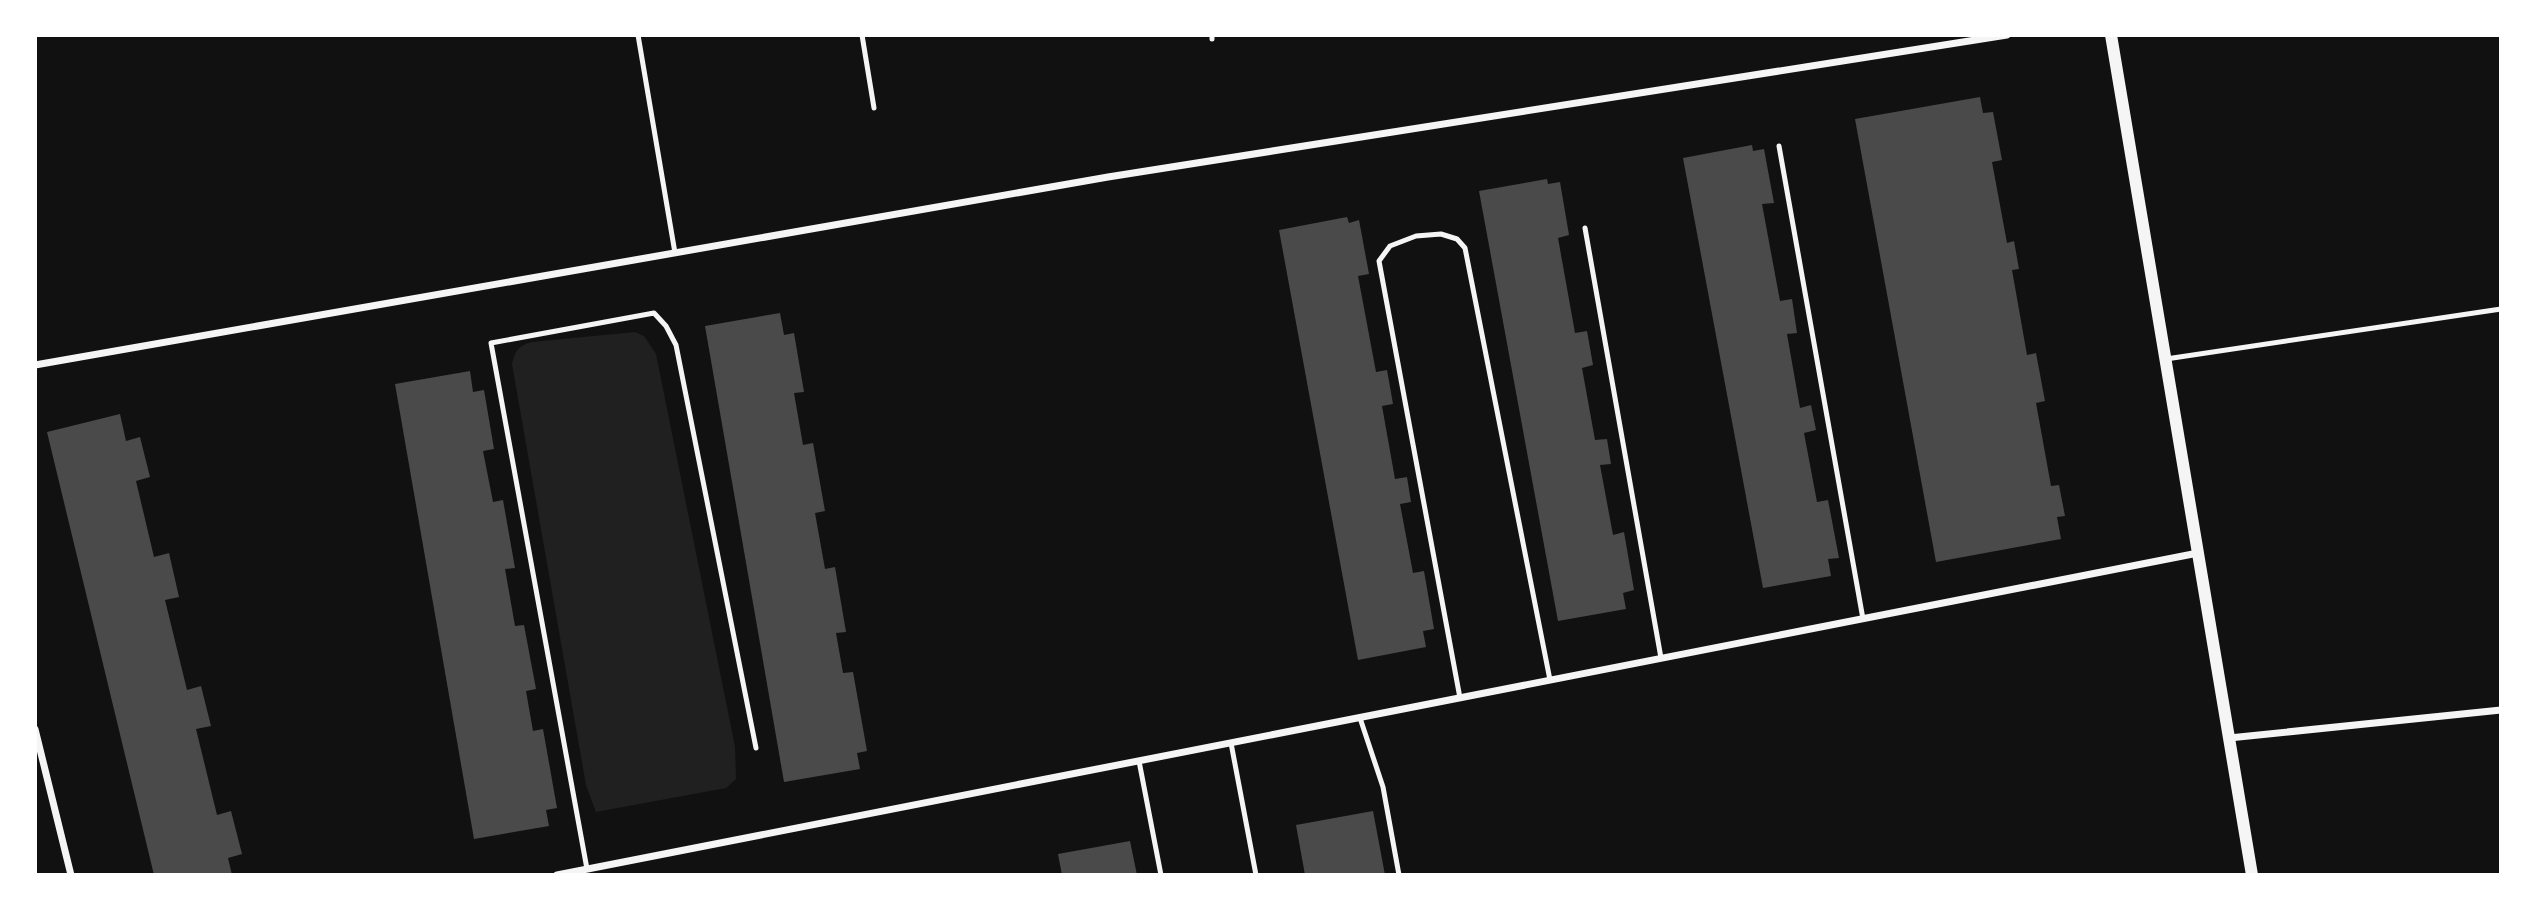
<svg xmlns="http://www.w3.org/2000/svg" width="2536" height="910" viewBox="0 0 2536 910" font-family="'Space Grotesk',sans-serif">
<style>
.green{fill:#202020}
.building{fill:#4a4a4a}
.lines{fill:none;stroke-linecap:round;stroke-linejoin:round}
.service{stroke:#f5f5f5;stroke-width:5}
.minor{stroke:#f5f5f5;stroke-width:7}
.tertiary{stroke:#f5f5f5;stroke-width:12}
</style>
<rect width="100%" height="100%" fill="#111"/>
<!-- green -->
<path class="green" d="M635,332L644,336L656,354L735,747L736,779L726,788L596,812L586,785L512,364C515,351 519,345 532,342Z"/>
<!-- building -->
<path class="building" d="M1980,97L1983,113L1993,112L2002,160L1992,162L2007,243L2014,241L2019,269L2012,270L2027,355L2036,353L2045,401L2036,403L2051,486L2059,485L2065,516L2057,517L2061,539L1936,562L1855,119Z
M1752,145L1753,151L1764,149L1774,203L1762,204L1780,301L1792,299L1797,333L1787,334L1800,408L1811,405L1816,430L1804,433L1817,502L1828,500L1839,558L1828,559L1831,576L1763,588L1683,158Z
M1547,179L1548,184L1560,182L1569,235L1558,238L1575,333L1587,331L1593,365L1582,368L1595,440L1607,439L1611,464L1600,465L1613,535L1624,532L1634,590L1623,593L1626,609L1558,621L1479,191Z
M1347,217L1349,223L1359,220L1369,274L1358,276L1376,372L1387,370L1393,404L1382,406L1395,479L1407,477L1411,502L1400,504L1413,573L1424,571L1434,629L1423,631L1426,647L1358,660L1279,230Z
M780,313L784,335L794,333L804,392L794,393L803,445L813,443L825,511L815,513L825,569L835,567L846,632L836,633L843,673L853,672L867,751L857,753L860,769L784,782L705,326Z
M470,371L473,392L484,390L494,449L483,451L493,502L503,500L515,568L505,569L515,626L524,625L536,689L526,691L533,731L543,729L557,808L546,810L549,826L474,839L395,384Z
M120,414L126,441L140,437L150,477L136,481L154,557L169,553L179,597L165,600L187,690L201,686L211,726L196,729L217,815L231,811L242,854L228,858L232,875H154L47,432Z
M1373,811L1385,875H1305L1296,825Z
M1130,841L1137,875H1062L1058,854Z"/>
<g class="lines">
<!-- service -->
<path class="service" d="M638,35L675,253
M862,35L874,108
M1212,35V39
M1779,146L1863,619
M1585,228L1661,658
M2166,359L2501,309
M1460,698L1379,261L1390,246L1416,236L1441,234L1457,239L1465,248L1550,680
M1360,718L1383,787L1399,875
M1231,743L1256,875
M1139,761L1161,875
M587,869L491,343L654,313L666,326L676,345L756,748"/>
<!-- minor -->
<path class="minor" d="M35,365L1108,177L2007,35
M35,729L71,875
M2229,738L2501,710
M557,875L2198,553"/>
<!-- tertiary -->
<path class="tertiary" d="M2111,35L2252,875"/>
</g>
<!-- border -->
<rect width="2536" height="910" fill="none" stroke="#ffffff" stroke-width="74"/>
</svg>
